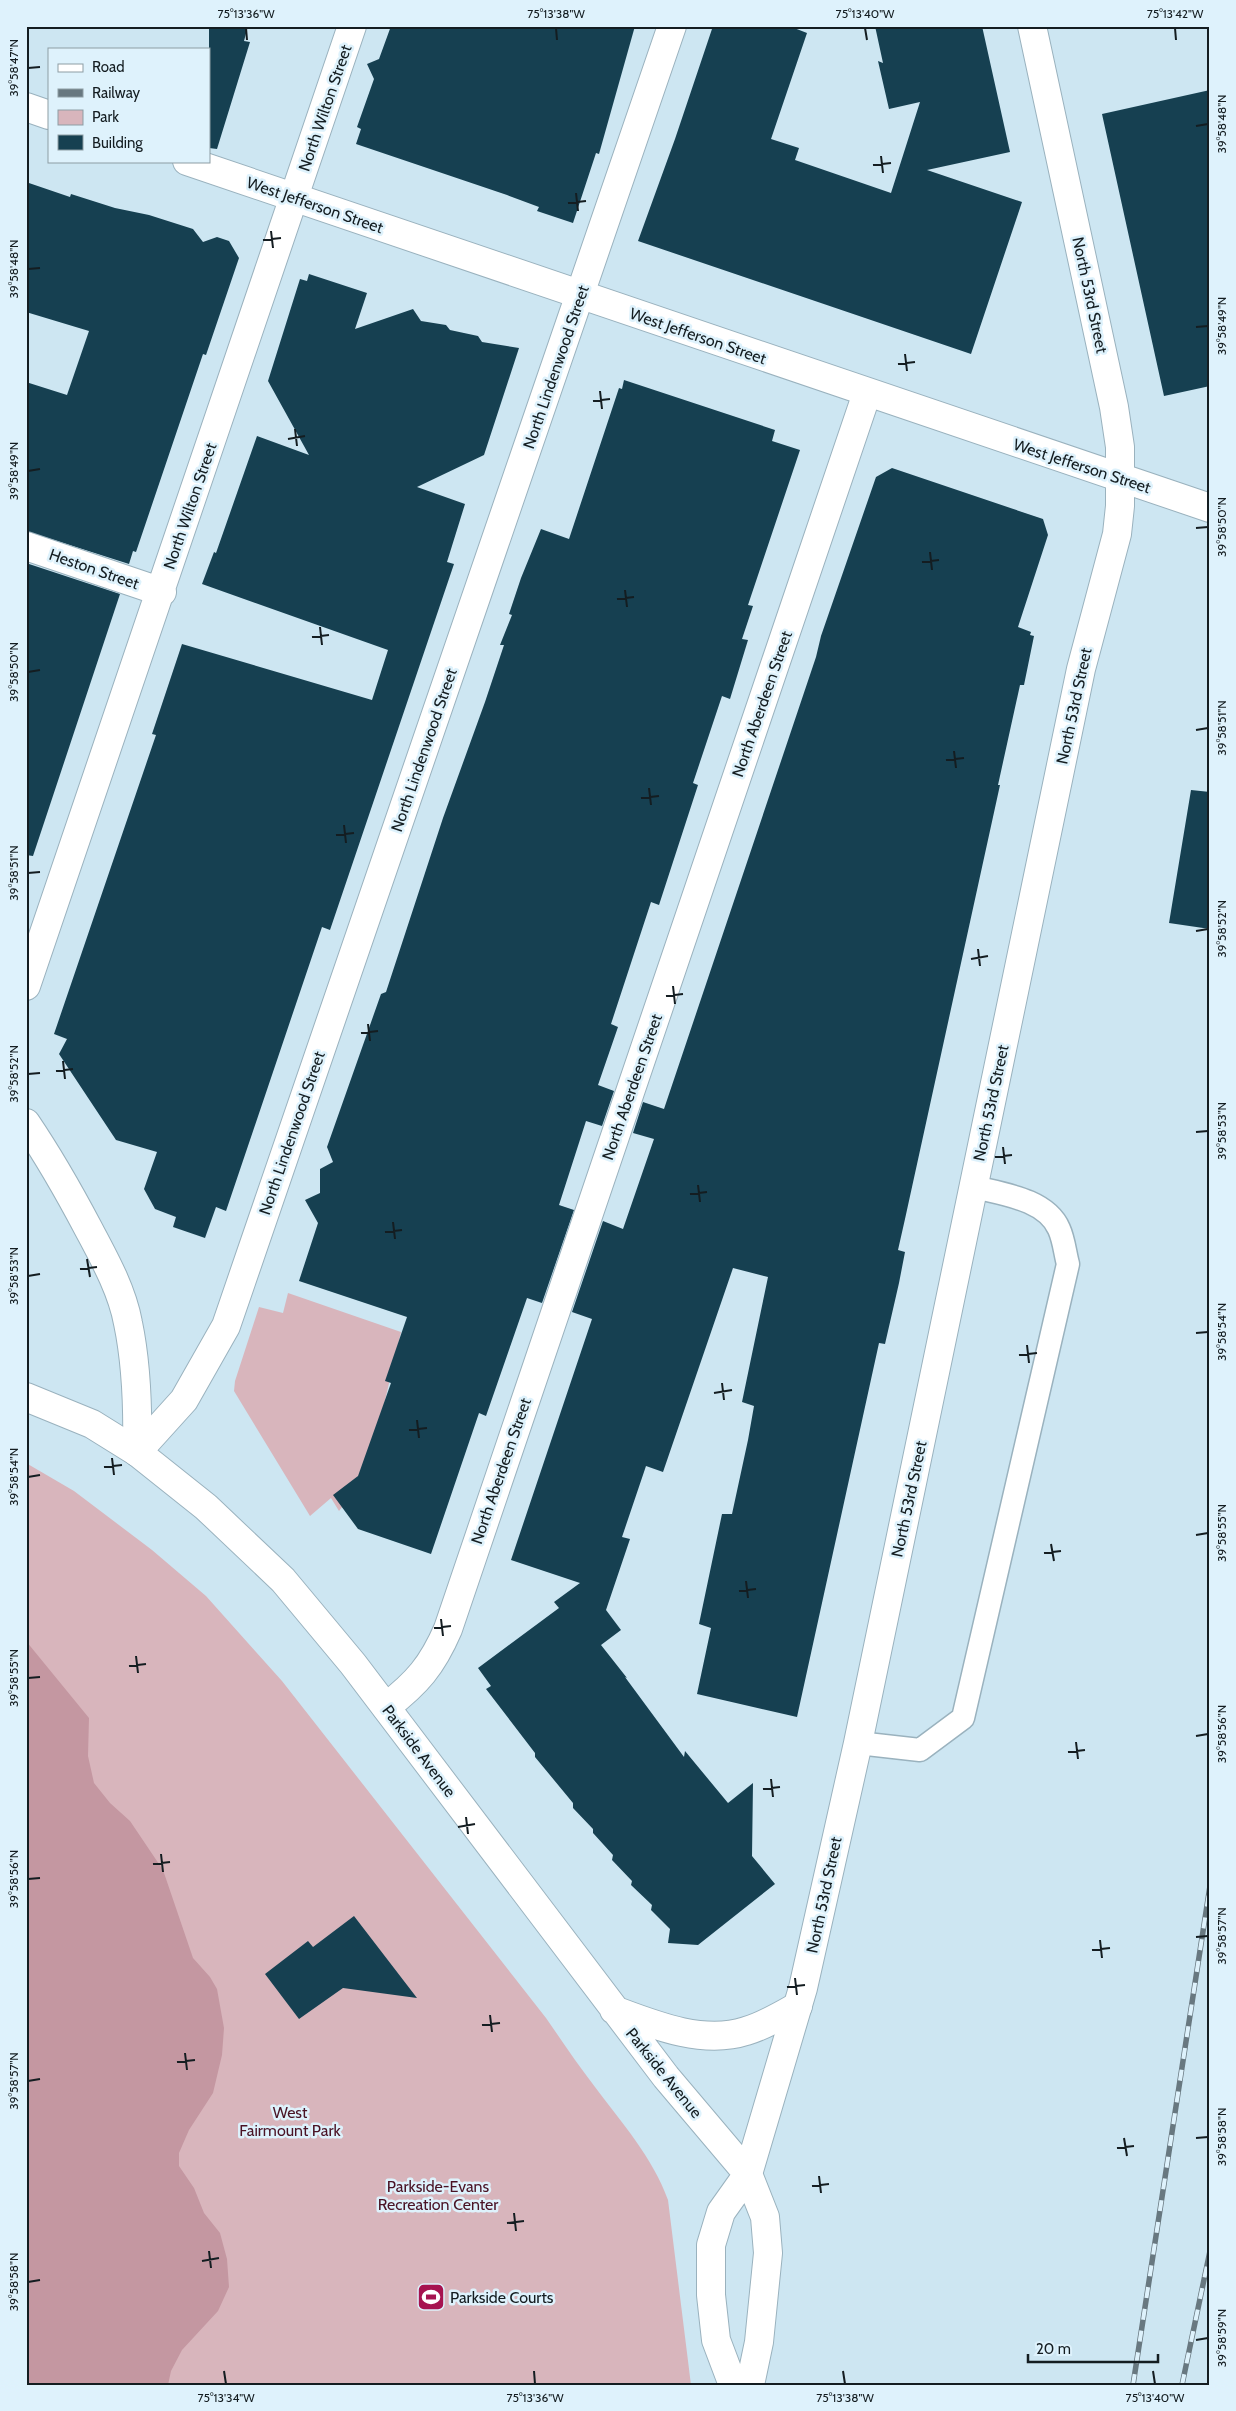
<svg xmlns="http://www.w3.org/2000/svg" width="1236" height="2411" viewBox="0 0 1236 2411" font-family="Cabin,sans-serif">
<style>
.green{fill:#d8b5bc}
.forest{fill:#c497a1}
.building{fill:#164051}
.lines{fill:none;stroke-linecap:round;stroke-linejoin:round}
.service-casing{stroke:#9ab2be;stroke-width:25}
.minor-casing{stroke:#9ab2be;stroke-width:30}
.tertiary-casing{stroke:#9ab2be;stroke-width:30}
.secondary-casing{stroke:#9ab2be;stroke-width:30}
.service{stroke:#fff;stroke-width:22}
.minor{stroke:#fff;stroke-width:28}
.tertiary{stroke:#fff;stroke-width:28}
.secondary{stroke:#fff;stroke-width:28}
.rail-casing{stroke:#687880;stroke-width:5.5}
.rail{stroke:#def2fc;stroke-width:4;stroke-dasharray:11;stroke-linecap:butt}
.ticks{fill:none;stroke:#141d21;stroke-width:2}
.labels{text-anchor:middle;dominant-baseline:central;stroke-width:5;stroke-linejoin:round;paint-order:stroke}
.street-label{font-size:16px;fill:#141d21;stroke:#def2fc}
.park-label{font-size:16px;fill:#4a1325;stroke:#def2fc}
.poi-label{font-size:16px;fill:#141d21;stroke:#def2fc;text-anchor:start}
.neatline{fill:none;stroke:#141d21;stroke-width:2}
.ticks-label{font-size:12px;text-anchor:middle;fill:#141d21}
</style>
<rect width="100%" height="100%" fill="#cde6f2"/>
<!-- green -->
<path class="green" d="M288,1293L401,1332L368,1473L339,1511L331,1498L310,1516L234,1391L235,1381L259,1307L283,1313Z
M26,1463L74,1491L152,1550L206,1596L282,1681L546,2018C562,2041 578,2065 595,2087C622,2123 653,2158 668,2200L691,2385H26Z"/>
<!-- forest -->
<path class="forest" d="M26,1641L89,1718L88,1756L94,1783L110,1803L130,1821L163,1870L193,1958L210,1977L217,1989L224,2028L222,2055L213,2093L189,2130L179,2153V2166L194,2188L204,2213L220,2233L227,2259L229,2287L218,2311L182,2350L171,2371L168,2385H26Z"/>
<!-- building -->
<path class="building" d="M209,26H248L244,41L250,42L217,149L209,148Z
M391,26H635L599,154L596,153L573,223L537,211L539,207L507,195L356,144L361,129L357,127L374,79L367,64L379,59Z
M713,26H789L807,33L771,139L799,148L795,160L891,193L920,102L889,109L878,61L883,63L875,26H982L1010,152L927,170L1022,202L971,354L638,241L675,139Z
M1210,90V386L1164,396L1102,114Z
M26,182L70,197L71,194L115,208L149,215L193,229L203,242L217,237L229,241L239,258L206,355L203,354L136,552L133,551L129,564L26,531V382L67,395L89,331L26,312Z
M309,274L367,293L355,329L413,309L421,321L446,325L450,330L478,336L482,342L519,348L484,455L417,487L465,504L447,562L454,564L330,930L322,927L226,1211L216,1207L205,1238L173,1227L176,1217L155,1209L144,1189L157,1152L116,1140L59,1054L67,1039L54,1034L156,735L152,734L182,644L372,700L388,650L202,584L214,552L216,553L257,436L309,455L268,381L300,279L307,281Z
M624,380L775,430L772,441L800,450L748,605L753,606L742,639L748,640L730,699L722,696L693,783L698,785L659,905L651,902L611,1024L618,1027L598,1085L614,1091L602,1126L586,1121L559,1205L574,1210L542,1303L527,1298L486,1416L479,1413L431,1554L358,1529L333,1495L358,1476L391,1383L385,1381L407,1317L299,1281L318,1223L305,1200L320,1193V1169L333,1162L327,1147L381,994L386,992L443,818L485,702L504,645H500L512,615L509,614L521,578L541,529L569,539L619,388L622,389Z
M892,468L1043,519L1048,535L1018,627L1031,632L1030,635L1034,636L1024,685H1020L998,785H1000L905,1219L898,1250L905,1252L899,1283L885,1344L879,1343L797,1717L697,1694L711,1628L699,1624L722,1514H732L748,1440L754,1406L742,1402L768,1277L733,1268L663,1472L646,1466L622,1537L630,1539L606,1610L621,1630L601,1645L627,1678L625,1677L684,1757L685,1751L728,1803L753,1783L752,1856L775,1884L698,1945L668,1943L670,1929L651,1910L652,1905L631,1885L632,1881L612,1860L613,1855L593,1833V1829L573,1808V1803L535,1757V1753L486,1689L491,1686L478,1668L559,1608L554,1602L580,1583L511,1560L592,1319L572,1312L603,1221L623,1229L654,1139L633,1133L643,1102L664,1109L816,657L821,636L876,477Z
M26,563L120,594L33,856L26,855Z
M1191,790L1210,792V929L1169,923Z
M354,1916L417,1998L343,1988L299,2019L265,1974L308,1941L313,1947Z"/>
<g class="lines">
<!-- service casing -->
<g class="service-casing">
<path id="service" d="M858,1743L920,1750L963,1718L1068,1264C1065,1253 1064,1240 1059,1229C1046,1199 1002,1194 974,1187"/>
</g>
<!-- minor casing -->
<g class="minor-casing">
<path id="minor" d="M26,546L162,592
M26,986L352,26
M137,1452L184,1400L226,1326L672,26
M386,1707C417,1683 432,1666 448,1629L867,393
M748,2174L803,1988L858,1743L1081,669L1117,534L1120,506V447L1114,407L1032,26"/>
</g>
<!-- tertiary casing -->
<g class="tertiary-casing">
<path id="tertiary" d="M26,107L49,115
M187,161L1210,508
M26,1397L92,1424L137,1452"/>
</g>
<!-- secondary casing -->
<g class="secondary-casing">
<path id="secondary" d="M26,1123C49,1157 69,1192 88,1228C104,1258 122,1290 128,1323C137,1366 138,1409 137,1452L206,1507L283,1580L353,1664L666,2077L748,2174L765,2217L768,2253L759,2342L750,2385
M614,2010C654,2025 703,2045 746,2031C764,2026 782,2015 798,2006
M733,2385L716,2340L711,2295V2245L721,2212L748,2174"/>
</g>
<!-- service -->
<use href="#service" class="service"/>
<!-- minor -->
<use href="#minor" class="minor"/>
<!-- tertiary -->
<use href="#tertiary" class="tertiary"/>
<!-- secondary -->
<use href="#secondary" class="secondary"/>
<!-- rail casing -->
<g class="rail-casing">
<path id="rail" d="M1133,2385L1210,1886
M1182,2385L1210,2251"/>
</g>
<!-- rail -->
<use href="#rail" class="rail"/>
</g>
<!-- ticks -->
<path class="ticks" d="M246,28L247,40M556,28L557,40M865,28L867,40M1175,28L1176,40M28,68L40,67M1196,126L1208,124M881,156L883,173M873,165L891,163M576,193L578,211M568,203L586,201M271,231L273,248M263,240L281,238M28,269L40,268M1196,327L1208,326M905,354L907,371M898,364L915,362M600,391L602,409M593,401L610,399M295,429L297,446M288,439L305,436M28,471L40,469M1196,528L1208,527M930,552L932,570M922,562L939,560M625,590L627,607M617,599L634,597M320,627L322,645M312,637L329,635M28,672L40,670M1196,730L1208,728M954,751L956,768M946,760L964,758M649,788L651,805M641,798L659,796M344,825L346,843M336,835L354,833M28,873L40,872M1196,931L1208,929M978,949L980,966M971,959L988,956M673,986L675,1004M666,996L683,994M368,1024L370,1041M361,1033L378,1031M63,1061L65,1079M56,1071L73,1069M28,1074L40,1073M1196,1132L1208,1131M1003,1147L1005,1164M995,1157L1012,1155M698,1185L700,1202M690,1194L707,1192M393,1222L395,1239M385,1232L402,1230M87,1259L90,1277M80,1269L97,1267M28,1276L40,1274M1196,1333L1208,1332M1027,1345L1029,1363M1019,1355L1037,1353M722,1383L724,1400M714,1393L732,1390M417,1420L419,1438M409,1430L427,1428M112,1458L114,1475M104,1467L122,1465M28,1477L40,1475M1196,1535L1208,1533M1051,1544L1054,1561M1044,1553L1061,1551M746,1581L748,1598M739,1591L756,1589M441,1619L443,1636M434,1628L451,1626M136,1656L138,1673M129,1666L146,1664M28,1678L40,1677M1196,1736L1208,1734M1076,1742L1078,1759M1068,1752L1085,1750M771,1779L773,1797M763,1789L780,1787M466,1817L468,1834M458,1827L475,1824M161,1854L163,1872M153,1864L170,1862M28,1879L40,1878M1196,1937L1208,1936M1100,1940L1102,1958M1092,1950L1110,1948M795,1978L797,1995M787,1987L805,1985M490,2015L492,2032M482,2025L500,2023M185,2053L187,2070M177,2062L195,2060M28,2081L40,2079M1124,2138L1127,2156M1196,2138L1208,2137M1117,2148L1134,2146M819,2176L821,2193M812,2186L829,2184M514,2213L516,2231M507,2223L524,2221M209,2251L211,2268M202,2261L219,2258M28,2282L40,2280M1196,2340L1208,2338M224,2371L226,2384M534,2371L535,2384M843,2371L845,2384M1153,2371L1155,2384"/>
<!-- icons -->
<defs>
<g id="stadium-square" transform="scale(1.4375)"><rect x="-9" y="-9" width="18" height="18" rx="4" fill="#a61350" stroke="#def2fc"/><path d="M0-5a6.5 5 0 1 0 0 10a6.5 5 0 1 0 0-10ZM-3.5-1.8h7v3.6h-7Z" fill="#fff"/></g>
</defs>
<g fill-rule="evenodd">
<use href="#stadium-square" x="431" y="2297"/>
</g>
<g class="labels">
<!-- street labels -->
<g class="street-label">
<text transform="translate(325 108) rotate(-71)">North Wilton Street</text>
<text transform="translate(315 205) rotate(19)">West Jefferson Street</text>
<text transform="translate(1090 295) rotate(78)">North 53rd Street</text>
<text transform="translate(698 336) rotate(19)">West Jefferson Street</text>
<text transform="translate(556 367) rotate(-71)">North Lindenwood Street</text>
<text transform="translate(1082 466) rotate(18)">West Jefferson Street</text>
<text transform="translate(190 506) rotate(-71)">North Wilton Street</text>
<text transform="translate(94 569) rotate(19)">Heston Street</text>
<text transform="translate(762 704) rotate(-71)">North Aberdeen Street</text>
<text transform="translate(1074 706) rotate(-78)">North 53rd Street</text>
<text transform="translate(424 750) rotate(-71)">North Lindenwood Street</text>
<text transform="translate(632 1087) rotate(-71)">North Aberdeen Street</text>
<text transform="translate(991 1103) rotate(-78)">North 53rd Street</text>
<text transform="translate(292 1133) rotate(-71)">North Lindenwood Street</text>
<text transform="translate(501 1471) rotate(-71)">North Aberdeen Street</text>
<text transform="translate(909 1499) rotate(-78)">North 53rd Street</text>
<text transform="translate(419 1751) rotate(53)">Parkside Avenue</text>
<text transform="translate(824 1895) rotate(-78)">North 53rd Street</text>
<text transform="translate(664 2073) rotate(51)">Parkside Avenue</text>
</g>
<!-- park labels -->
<g class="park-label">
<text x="290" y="2112">West<tspan x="290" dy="18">Fairmount Park</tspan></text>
<text x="438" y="2186">Parkside-Evans<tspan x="438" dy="18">Recreation Center</tspan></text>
</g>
<!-- poi labels -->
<g class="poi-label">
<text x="450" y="2297">Parkside Courts</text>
</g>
</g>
<!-- border -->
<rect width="1236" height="2411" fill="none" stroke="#def2fc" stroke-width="55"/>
<!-- legend -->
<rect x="48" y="48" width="162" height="115" fill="#def2fc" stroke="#8d9da4"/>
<rect x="58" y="64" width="25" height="8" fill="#ffffff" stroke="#8d9da4"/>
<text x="92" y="72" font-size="15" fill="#141d21">Road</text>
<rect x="58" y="89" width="25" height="8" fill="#687880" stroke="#8d9da4"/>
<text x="92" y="98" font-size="15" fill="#141d21">Railway</text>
<rect x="58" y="110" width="25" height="15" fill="#d8b5bc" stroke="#8d9da4"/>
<text x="92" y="122" font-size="15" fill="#141d21">Park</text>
<rect x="58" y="135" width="25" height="15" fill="#164051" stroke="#8d9da4"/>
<text x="92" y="148" font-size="15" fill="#141d21">Building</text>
<!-- scale -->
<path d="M1028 2354v8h130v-8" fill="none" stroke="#141d21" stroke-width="2.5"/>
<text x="1036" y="2354" font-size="15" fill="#141d21" stroke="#def2fc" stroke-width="4" paint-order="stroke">20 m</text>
<rect x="28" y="28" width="1180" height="2356" class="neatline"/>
<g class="ticks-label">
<text x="246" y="18">75°13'36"W</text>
<text x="556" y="18">75°13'38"W</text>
<text x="865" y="18">75°13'40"W</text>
<text x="1175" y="18">75°13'42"W</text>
<text transform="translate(14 68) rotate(-90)" y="4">39°58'47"N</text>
<text transform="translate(1222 124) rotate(-90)" y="4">39°58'48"N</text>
<text transform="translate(14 269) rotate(-90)" y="4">39°58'48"N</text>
<text transform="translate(1222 326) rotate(-90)" y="4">39°58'49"N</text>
<text transform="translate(14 471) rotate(-90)" y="4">39°58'49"N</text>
<text transform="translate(1222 527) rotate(-90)" y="4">39°58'50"N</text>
<text transform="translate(14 672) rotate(-90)" y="4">39°58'50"N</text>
<text transform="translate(1222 728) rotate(-90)" y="4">39°58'51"N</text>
<text transform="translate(14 873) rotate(-90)" y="4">39°58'51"N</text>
<text transform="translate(1222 929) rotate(-90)" y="4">39°58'52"N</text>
<text transform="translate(14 1074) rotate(-90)" y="4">39°58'52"N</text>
<text transform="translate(1222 1131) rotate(-90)" y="4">39°58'53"N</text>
<text transform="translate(14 1276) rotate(-90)" y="4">39°58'53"N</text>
<text transform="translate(1222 1332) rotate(-90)" y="4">39°58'54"N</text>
<text transform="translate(14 1477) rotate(-90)" y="4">39°58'54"N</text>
<text transform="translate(1222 1533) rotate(-90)" y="4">39°58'55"N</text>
<text transform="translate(14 1678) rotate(-90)" y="4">39°58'55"N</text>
<text transform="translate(1222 1734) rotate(-90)" y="4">39°58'56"N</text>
<text transform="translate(14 1879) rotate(-90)" y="4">39°58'56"N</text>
<text transform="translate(1222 1936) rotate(-90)" y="4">39°58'57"N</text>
<text transform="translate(14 2081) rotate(-90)" y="4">39°58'57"N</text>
<text transform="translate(1222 2137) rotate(-90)" y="4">39°58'58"N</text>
<text transform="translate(14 2282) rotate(-90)" y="4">39°58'58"N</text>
<text transform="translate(1222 2338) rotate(-90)" y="4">39°58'59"N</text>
<text x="226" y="2402">75°13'34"W</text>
<text x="535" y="2402">75°13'36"W</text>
<text x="845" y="2402">75°13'38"W</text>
<text x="1155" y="2402">75°13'40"W</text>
</g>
</svg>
